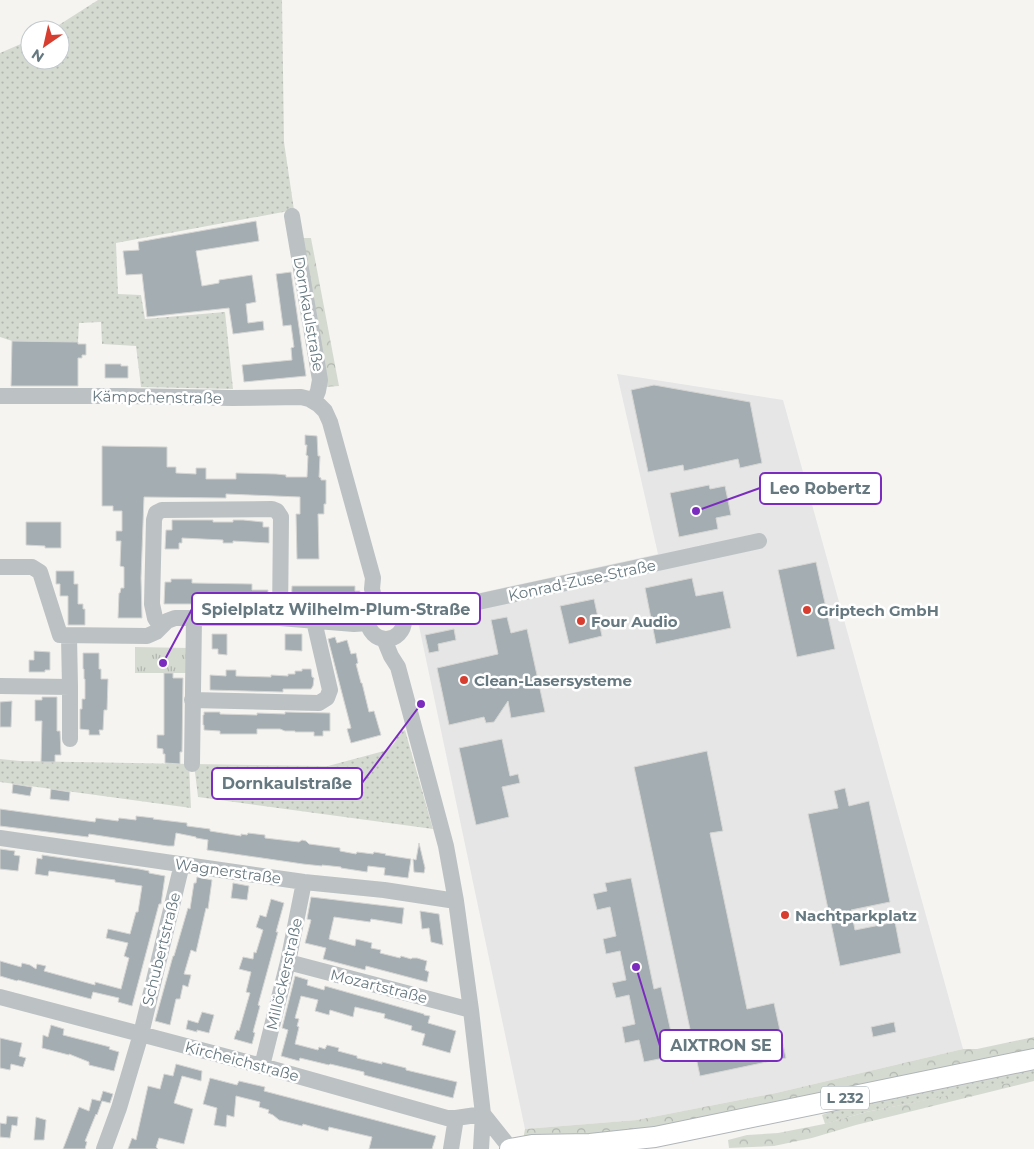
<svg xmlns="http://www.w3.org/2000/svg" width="1034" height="1149" viewBox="0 0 1034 1149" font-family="Montserrat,sans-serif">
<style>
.built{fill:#e5e6e5}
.grass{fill:url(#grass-dots)}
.forest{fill:url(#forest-crowns)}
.park{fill:url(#park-tufts)}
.building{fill:#a4adb1;stroke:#d6d6d4}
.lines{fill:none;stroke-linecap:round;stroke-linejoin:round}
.major-casing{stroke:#b0b5b8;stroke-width:22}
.minor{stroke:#bcc1c3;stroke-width:16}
.major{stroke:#fff;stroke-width:20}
.poi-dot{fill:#d73e2f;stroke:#fff;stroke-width:2}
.labels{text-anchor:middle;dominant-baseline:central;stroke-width:5;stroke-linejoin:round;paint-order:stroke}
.shield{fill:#fff;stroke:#94a1a7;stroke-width:1}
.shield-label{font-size:14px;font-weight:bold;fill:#667981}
.street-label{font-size:15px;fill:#667981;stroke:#fff}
.poi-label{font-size:15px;font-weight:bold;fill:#667981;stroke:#fff;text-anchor:start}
.leader{fill:none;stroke:#7b2cbf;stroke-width:2}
.callout-dot{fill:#7b2cbf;stroke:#fff;stroke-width:2}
.callout{fill:#fff;stroke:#7b2cbf;stroke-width:2}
.callout-label{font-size:16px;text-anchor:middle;font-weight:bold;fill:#667981}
</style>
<defs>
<pattern id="grass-dots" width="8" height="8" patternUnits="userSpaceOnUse" patternTransform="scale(1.25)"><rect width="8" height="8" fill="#d5dad1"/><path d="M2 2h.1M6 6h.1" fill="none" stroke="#b1b6af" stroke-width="1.8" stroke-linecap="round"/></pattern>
<pattern id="forest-crowns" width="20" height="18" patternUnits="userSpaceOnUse" patternTransform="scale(1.25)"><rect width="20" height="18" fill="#d5dad1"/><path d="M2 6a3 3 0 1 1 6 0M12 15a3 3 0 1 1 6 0" fill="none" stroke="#b1b6af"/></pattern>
<pattern id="park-tufts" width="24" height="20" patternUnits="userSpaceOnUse" patternTransform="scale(1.25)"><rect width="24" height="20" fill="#d5dad1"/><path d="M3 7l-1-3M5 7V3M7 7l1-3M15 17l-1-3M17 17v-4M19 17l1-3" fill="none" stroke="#b1b6af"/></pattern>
</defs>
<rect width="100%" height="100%" fill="#f5f4f1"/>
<!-- built -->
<path class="built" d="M617,374L783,400L963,1049L776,1093L637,1120L525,1129L415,607L658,554Z"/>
<!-- grass -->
<path class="grass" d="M98,0H282L284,142L294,210L116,243L118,294L141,295L145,319L225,312L233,389L141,387L136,346L102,344L101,322L79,323L78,342L12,341L0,337V53L30,40V60H60V30H51Z
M405,730L433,829L198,797L194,764L328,766L384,751C393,746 396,743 398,733Z
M0,759L20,761L189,764L191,808L0,782Z
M1034,1067V1079L866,1112L825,1124L822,1115L842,1107Z"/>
<!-- forest -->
<path class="forest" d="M300,238H311L339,386L325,387Z
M1034,1037V1049L688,1122L615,1134L523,1140L525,1129L637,1120L776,1093L963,1049H977Z
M1034,1078V1081L856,1125L812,1138L774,1146L729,1148L728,1140L747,1135L778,1133L824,1124L866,1112Z"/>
<!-- park -->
<path class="park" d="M135,647L191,648L190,673H135Z"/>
<!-- building -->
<path class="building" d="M256,221L259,241L196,251L202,286L219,283V280L252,275L256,302L246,304L248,323L263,321L264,330L233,334L229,308L147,317L142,274L126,275L123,251L139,250L138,242Z
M291,272L306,376L244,382L242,365L292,360L291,348L294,347L291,325L283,326L276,274Z
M12,341L78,342V344H86V355H82V358H78V386H11Z
M105,364H121V366H128V378H105Z
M654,385L750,402L762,463L740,468L738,459L684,471L683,465L648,472L631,390Z
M305,435L317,436L318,456H320L319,477L321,478V480H326V504H324V514H318L319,559H297L296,514H300V497L226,494V498L144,497L141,578L142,618H118L119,593H120L121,588H124V567L120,566L121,541H116V531H122V511H113V506H102V446L167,447V467H176V473L196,474V468H206V479H236V473L276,474L286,475V477H307L308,456L306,455L307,445H305Z
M709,485L710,489L725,486L731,515L716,518L718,529L679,537L670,493Z
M172,520H213V522H233V520H243L263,522V527H269V543L233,541V543H223V540L182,538V543H179V549H165L166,530H172Z
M26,522H61V548H45V546L26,545Z
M816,562L835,649L797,657L778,570Z
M56,571H74V584H78V604H83V609H85V625H68V596H60V584H56Z
M692,578L696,596L723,591L731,628L656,644L645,588Z
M171,579H192V583L252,584V590H268V606L231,605L232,604H164L165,582H171Z
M292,586H355V591H360V601H355V607L291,606Z
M594,599L602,636L569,644L560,606Z
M507,617L511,633L527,629L545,712L511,718L508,701L494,722L486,723L484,717L449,725L437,668L498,654L491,620Z
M454,629L456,640L438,644L439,651L429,653L425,635Z
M212,634H227V655L218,654V649H212Z
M285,634H302V651L285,650Z
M335,637L337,643L347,640L351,654L356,653L358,663L356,664L361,683H362L369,712L374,711L381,735L351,743L347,729L351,728L328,639Z
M34,651L50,652V670H45V672H29V660H34Z
M83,653H99V669H101V679H108L107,710H104L103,730H99L100,735H89V730L80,729V709H82V699H85V679H84V669H83Z
M302,669H311L312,677L314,678L313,686L311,689H283V692L210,690V675L226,676V670H236V676L271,677V675L288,676V674H295V671H302Z
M164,673H173V678H183L182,752H180V764L165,763V754H163V749L157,748V735H164Z
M42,697H57V731H60L61,755H55V762H41L42,721H35V700H42Z
M12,701L11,727H0V702Z
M204,712H220V714L257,715V713L285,714V712L330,713V731H323V736H314V732H295V731H285L280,729H257V734H220V731L204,730V725H203V715H204Z
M502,739L510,776L518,774L520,783L502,787L509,817L476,825L459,748Z
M707,751L723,831L710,833L747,1009L774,1003L786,1058L700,1076L634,767Z
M13,784L32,787L30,796L12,793Z
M845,788L849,806L869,801L890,902L851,910L855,930L895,922L901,953L840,966L808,814L838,808L834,791Z
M51,789L70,792L69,801L50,799Z
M0,809L95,822L96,818L118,821L119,818L136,820V816L154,818L153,819L187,823V826L210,829V831L241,836V834L247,835L248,833L265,835V838L299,842L302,840L306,841L309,844L340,848V851L356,854L357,852L373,854L374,852L386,854L385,855L411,859L408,878L384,875L385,868L368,866L367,872L341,868V867L322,865V866L303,864L207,850L208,840L196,838V837L176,833L174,846H168L89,834L88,837L0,826Z
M419,843L425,868L424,873L414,872L413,859L416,860Z
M0,849L15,851L14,855L20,856L18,871L0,869Z
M42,855L139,869L149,871V873L165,876L161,904H159L132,1006L118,1002L119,998L93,992L91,999L18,980L17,981L0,976V961L21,967L22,963L30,965L36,969L37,964L46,966L44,971L95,985V982L121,989L129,958L124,956L128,943L106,938L108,929L130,934L136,912H138L142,886L115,882V880L49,871L48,876L35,874L37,858L42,859Z
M197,877L212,880L208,909L206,908L196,952L191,950L184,974L191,975L188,987L183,985L180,999H176L170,1025L155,1021L173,956H174L188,908L190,909L194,883H196Z
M631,878L654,989L661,987L671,1032L664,1033L669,1057L644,1062L639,1040L625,1043L622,1027L635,1024L629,995L616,998L612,983L626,980L620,951L606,954L603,939L616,936L610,907L597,910L593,894L607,891L605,883Z
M233,883L249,886L247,900L231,898Z
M311,897L404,908L402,924L371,919L370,922L334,917L329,939L355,946L356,939L372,943L371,948L381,950L380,953L400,958L401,956L411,959L412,958H417L427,961L425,970L429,972L427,982L366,966L365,970L323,959L326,948L305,943L311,920L307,919Z
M271,899L284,903L276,932H278L258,1005L260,1006L253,1032L255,1033L252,1044L234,1039L237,1030L239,1031L250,993L246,992L251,972L239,969L243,957L253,959L254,952L256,953L263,930L256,927L260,915L266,917Z
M420,911L439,914L443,945L431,942L429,928L422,929Z
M295,976L308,980L307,985L324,990L325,986L424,1014V1015L430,1016L428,1023L456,1031L450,1053L422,1045L425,1034L411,1030L412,1026L384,1018L385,1014L355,1007L353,1017L330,1010L329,1015L315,1011L318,1000L301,996L295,1018L299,1019L297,1026L299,1027L295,1044L318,1050L319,1047L325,1049L327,1045L339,1048L338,1051L357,1056V1058L382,1064V1062L406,1068V1070L427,1075L457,1082L453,1098L364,1075V1072L330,1064L329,1065L300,1058L299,1061L281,1056L288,1030L282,1028Z
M202,1012L214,1015L209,1033L197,1030V1032L186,1029L188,1020L198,1023Z
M894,1022L896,1032L873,1037L871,1027Z
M51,1025L64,1029L63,1035L110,1047L109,1049L119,1052L114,1071L89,1065V1062L69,1054V1055L42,1048L43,1035L48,1037Z
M0,1038L22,1043L19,1056L26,1058L23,1067L11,1064L10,1070L0,1068Z
M176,1064L202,1071L201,1081L182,1076L174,1103L193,1109L184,1144L159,1138L156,1147L158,1149H128L132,1138L136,1140L148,1086L160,1089L164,1074L173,1076Z
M210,1078L237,1085L239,1081L265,1087L264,1091L436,1136L432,1149H369L372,1137L329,1127L328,1131L303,1124L302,1126L279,1120L273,1115L268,1113L269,1110L259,1107L260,1102L236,1096L234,1117L227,1115L226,1127L214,1125L217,1108L203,1104Z
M103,1091L113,1094L110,1103L102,1101L97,1115L96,1114L85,1141L87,1142L85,1149H63L79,1107L89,1111L92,1099L100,1101Z
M7,1116L18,1117L17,1126L12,1125L10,1138L0,1137V1123L6,1124Z
M36,1117L46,1120L44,1140H34Z"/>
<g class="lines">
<!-- major casing -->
<g class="major-casing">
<path id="major" d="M510,1149L532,1145L590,1144L655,1137L1034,1059"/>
</g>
<!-- minor -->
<path class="minor" d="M292,216L320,380L318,391L314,401
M0,396H124L232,398L301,397L309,399L319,405L325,411L330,422L373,578L372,589L376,606
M0,567H32L40,572L60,635L147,636L156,632L167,621L175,618H280L354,624L368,623
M368 621a18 18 0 1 1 36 0a18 18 0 1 1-36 0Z
M404,618L759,541
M160,626L155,618L152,604L154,520L156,513L162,510L272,509L277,511L281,517L280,618
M69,636L70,687
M384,639L391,656L398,667L446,846L456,901L471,1010L483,1114L481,1149
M0,686L70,687V739
M192,700L319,703L327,698L330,690L314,621
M192,764L194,618
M0,838L304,882L384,890L456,901
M288,962L471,1010
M0,997L262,1066L447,1118H456L483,1114
M262,1066L288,962L304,882
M483,1114L511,1149
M104,1149L119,1108L141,1034L182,864
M451,1149L456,1118"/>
<!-- major -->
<use href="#major" class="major"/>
</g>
<!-- markers -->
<g class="poi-dot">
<circle cx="807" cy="610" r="5"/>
<circle cx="581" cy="621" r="5"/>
<circle cx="464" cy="680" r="5"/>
<circle cx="785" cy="915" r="5"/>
</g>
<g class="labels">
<!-- shield labels -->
<rect class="shield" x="821" y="1086.5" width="48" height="23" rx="4"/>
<g class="shield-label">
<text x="845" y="1098">L 232</text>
</g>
<!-- street labels -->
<g class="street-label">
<text transform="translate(309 314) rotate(80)">Dornkaulstraße</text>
<text transform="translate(157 397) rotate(1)">Kämpchenstraße</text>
<text transform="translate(582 580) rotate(-12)">Konrad-Zuse-Straße</text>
<text transform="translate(228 871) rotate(8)">Wagnerstraße</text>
<text transform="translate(161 949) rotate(-76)">Schubertstraße</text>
<text transform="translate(284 974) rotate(-77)">Millöckerstraße</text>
<text transform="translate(379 986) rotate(14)">Mozartstraße</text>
<text transform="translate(242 1061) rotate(15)">Kircheichstraße</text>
</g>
<!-- poi labels -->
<g class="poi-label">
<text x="817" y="610">Griptech GmbH</text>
<text x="591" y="621">Four Audio</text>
<text x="474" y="680">Clean-Lasersysteme</text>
<text x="795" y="915">Nachtparkplatz</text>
</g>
</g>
<!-- callouts -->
<path class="leader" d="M696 511L760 488M163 663L192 609M421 704L362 783M636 967L660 1046"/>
<g class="callout-dot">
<circle cx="696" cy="511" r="5"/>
<circle cx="163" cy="663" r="5"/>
<circle cx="421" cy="704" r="5"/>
<circle cx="636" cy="967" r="5"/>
</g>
<g class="callout">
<rect x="760" y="473" width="121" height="31" rx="5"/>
<rect x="192" y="593" width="288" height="31" rx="5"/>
<rect x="212" y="768" width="150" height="31" rx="5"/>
<rect x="660" y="1030" width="122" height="31" rx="5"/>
</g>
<g class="callout-label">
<text x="820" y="494">Leo Robertz</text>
<text x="336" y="615">Spielplatz Wilhelm-Plum-Straße</text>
<text x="287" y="789">Dornkaulstraße</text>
<text x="721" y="1051">AIXTRON SE</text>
</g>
<!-- north arrow -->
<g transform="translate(45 45) rotate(214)"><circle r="24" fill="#ffffff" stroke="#c2c9cd"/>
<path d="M0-4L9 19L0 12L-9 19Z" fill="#d73e2f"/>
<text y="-8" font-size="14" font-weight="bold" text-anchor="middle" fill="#667981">N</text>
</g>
</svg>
